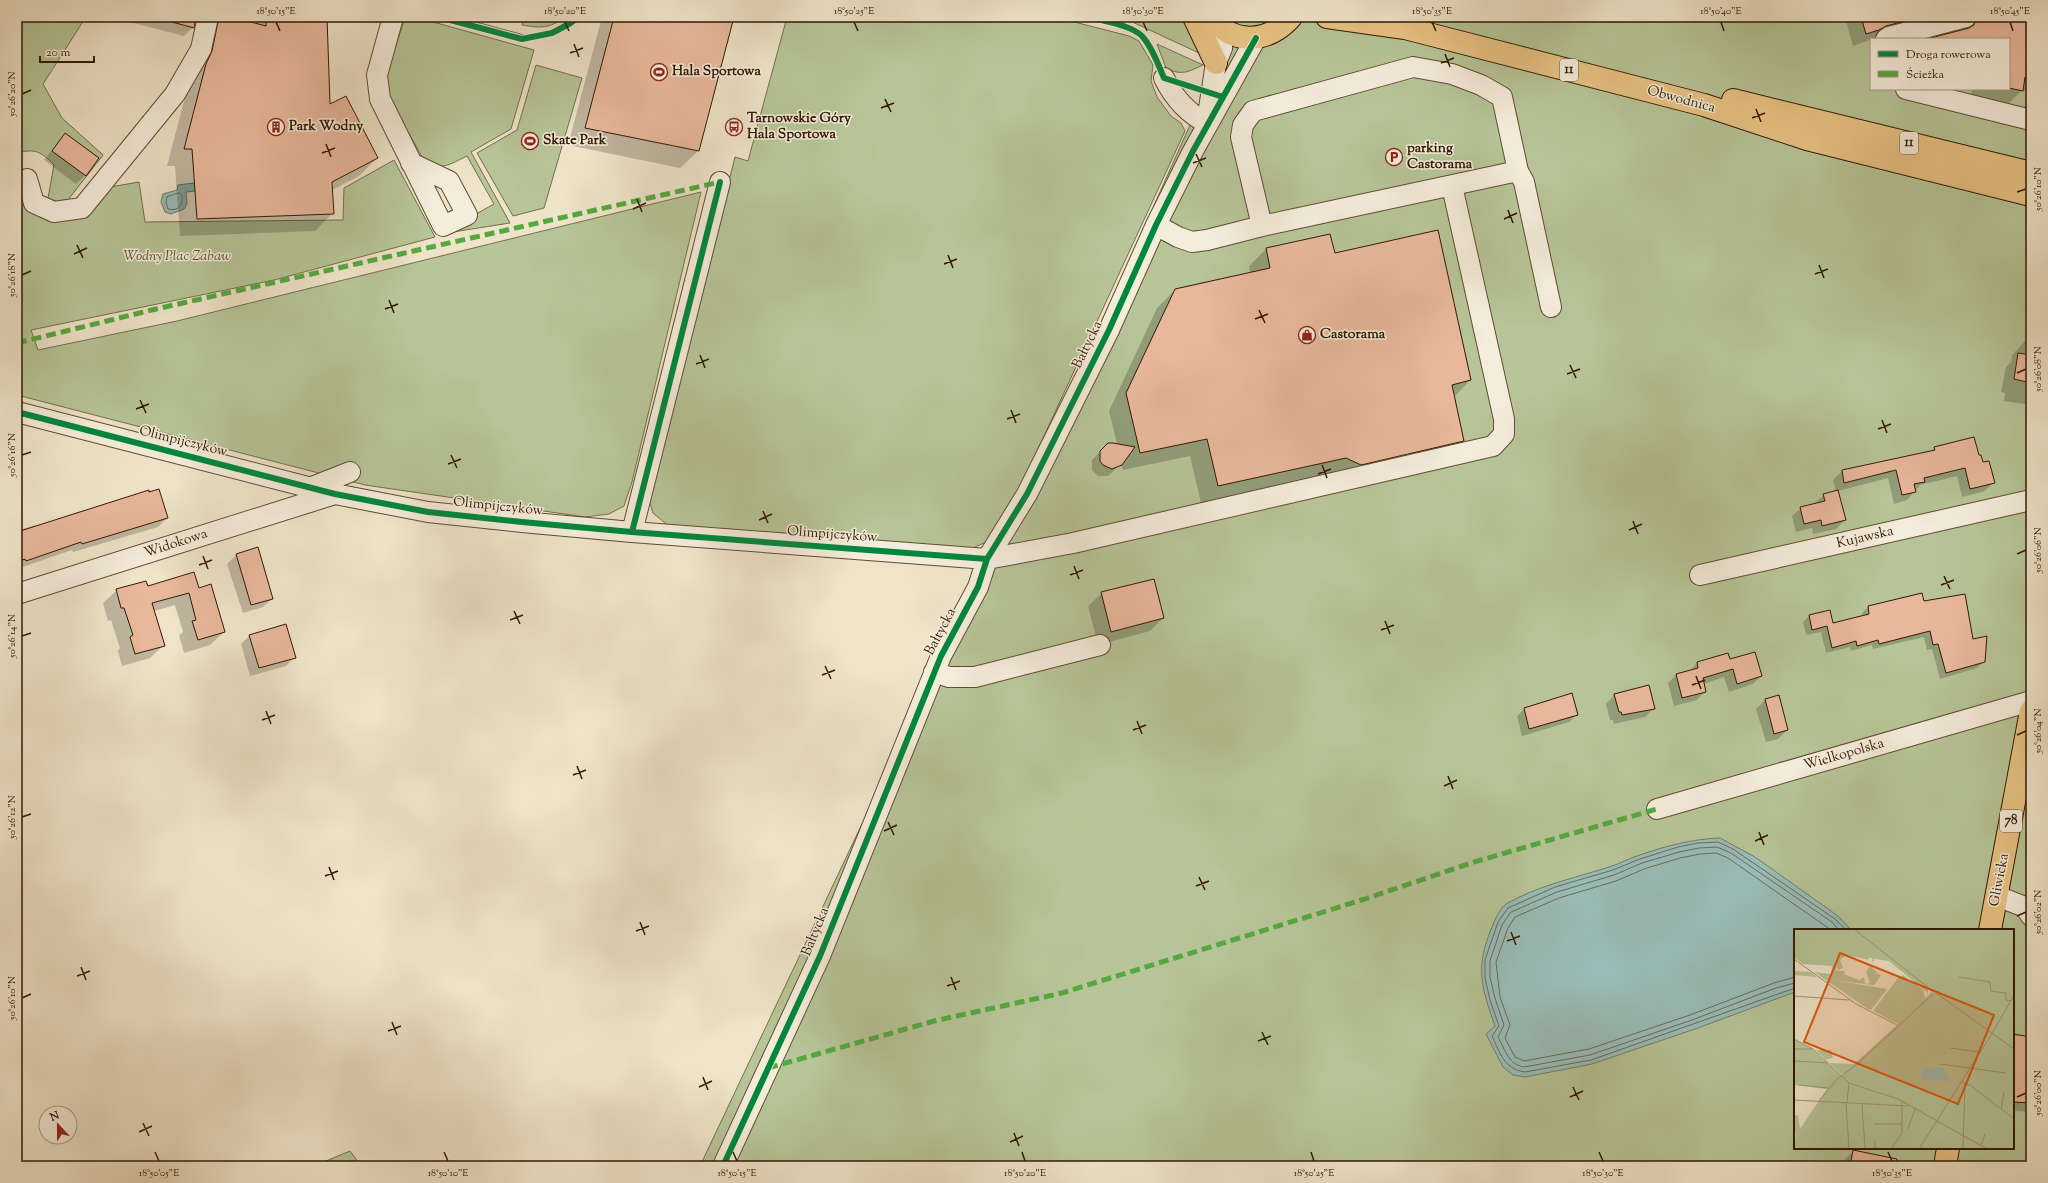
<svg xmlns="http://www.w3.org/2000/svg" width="2048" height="1183" viewBox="0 0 2048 1183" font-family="'Sorts Mill Goudy',serif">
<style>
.green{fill:#b7c598;stroke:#746f4c;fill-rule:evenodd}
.water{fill:#9abeb9;stroke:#707c6f}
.shadow{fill:#0003}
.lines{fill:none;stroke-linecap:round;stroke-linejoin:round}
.shore{stroke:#666c5c;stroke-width:1}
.building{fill:#e9b89c;stroke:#311900}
.minor-casing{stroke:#604c32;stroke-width:22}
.major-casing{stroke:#311900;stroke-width:24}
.highway-casing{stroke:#311900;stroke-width:24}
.minor{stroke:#f5eddc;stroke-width:20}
.major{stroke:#e8c284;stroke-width:22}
.highway{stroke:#e8c284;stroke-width:22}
.quiet{stroke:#54a940;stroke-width:5;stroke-dasharray:10 5;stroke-linecap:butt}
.cycleway-casing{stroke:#f5eddc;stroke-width:8}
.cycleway{stroke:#00873e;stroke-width:6}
.ticks{fill:none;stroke:#311900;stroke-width:1.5}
.labels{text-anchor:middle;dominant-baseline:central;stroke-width:3;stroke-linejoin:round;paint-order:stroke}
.shield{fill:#f5eddc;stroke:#6c5942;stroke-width:1}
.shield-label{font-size:13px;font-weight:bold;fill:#311900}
.poi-label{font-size:14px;font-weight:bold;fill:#311900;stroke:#f5eddc;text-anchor:start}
.street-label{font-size:14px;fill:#311900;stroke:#f5eddc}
.park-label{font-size:14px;font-style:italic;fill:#594d2e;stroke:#f5eddc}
.inset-road{fill:none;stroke:#a39379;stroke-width:1}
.view{fill:#df560b;fill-opacity:0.15;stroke:#df560b;stroke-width:2}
.inset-edge{fill:none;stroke:#311900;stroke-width:2}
.neatline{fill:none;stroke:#311900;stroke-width:1.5}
.ticks-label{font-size:10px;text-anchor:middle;fill:#311900}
</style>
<rect width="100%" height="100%" fill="#efe4c9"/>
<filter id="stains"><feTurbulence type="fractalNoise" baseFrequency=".005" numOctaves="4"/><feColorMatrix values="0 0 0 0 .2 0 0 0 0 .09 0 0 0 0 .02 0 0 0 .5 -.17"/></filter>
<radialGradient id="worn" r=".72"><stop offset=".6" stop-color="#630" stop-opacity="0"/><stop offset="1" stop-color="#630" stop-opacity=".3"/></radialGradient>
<!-- green -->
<path class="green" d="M28,17H86L43,84L62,118L103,155L64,205L48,198L54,165C41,152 36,148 17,153V20Z
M405,17H415L534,50L511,129L471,152L510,223L440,234L494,204L467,156C450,164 441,172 424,160L390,101L386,77Z
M449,17H458L524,35L523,37Z
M509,17H564C550,29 540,28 522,25L523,20Z
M787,17H1055L1129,36L1139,41L1153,65L1151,81L1157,97L1171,116L1181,123L1185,131L1002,527L995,538L973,548L671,528L653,513L649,500L735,157L748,161Z
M1119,17H1184L1201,54L1126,19Z
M1229,17H2031V1166H700L924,693L1080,371L1236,22ZM1871,39H2009V89H1871ZM1795,930H2013V1148H1795Z
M1157,44L1203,65C1188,72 1181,76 1166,68Z
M536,65L582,78L544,208L513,216L477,153L517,130Z
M394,160L435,237L274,280L31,330L38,350L177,321L701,192L632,482L624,506L609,514L585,517L365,485L17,395V201L33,213L52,219L110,187L139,182L145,222L343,220L344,188Z
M350,1151L361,1166H314Z"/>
<!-- water -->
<path class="water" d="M194,183L195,191L186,192L187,204L184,209L171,214L165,212L161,202L163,194L177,190L178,185Z
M1720,838L1755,857L1838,916L1851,930H1795V992L1695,1029L1592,1064L1525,1077L1513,1075L1503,1067L1486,1034L1495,1026C1481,986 1475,968 1492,927C1495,920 1500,908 1506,904C1537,886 1575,878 1609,867C1620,864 1629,858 1640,855C1666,846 1692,839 1720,838Z"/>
<!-- shadow -->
<path class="shadow" d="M110,17H196L193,27L184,36Z
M217,17H228L255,24L261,17H326L329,106L377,158L359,176L332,190V214L315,231L180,236L175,166H167L189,82Z
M602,17H733L698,151L680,168L568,145Z
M1845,17H1931L1923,26L1872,39L1853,46Z
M2008,17H2031V92L2022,90L2004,108L1970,101L1972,89H2009V39H1931Z
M65,134L85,175L76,184L44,160Z
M1266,249L1334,254L1470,380L1454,397L1463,441L1445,458L1328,475L1201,503L1190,456L1123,470L1121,464L1108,476H1098L1092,470V460L1108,444H1117L1109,411L1157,308L1175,290L1250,273L1249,266Z
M2025,341L2031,342V405L2004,401L2005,393L2001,392L2006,367L2011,362L2012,355Z
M1935,448L1978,456L1993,483L1985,491L1962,497L1957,476L1920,485L1907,500L1894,504L1888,478L1838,491L1845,520L1836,529L1813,534L1812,528L1796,532L1792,516L1801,508L1815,503L1824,495L1836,492L1833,480L1842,471L1930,452Z
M167,518L158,527L73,552L72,550L17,569V531L35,525L36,527Z
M257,548L272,599L263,607L243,613L227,564L236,555Z
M147,587L198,589L224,632L210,645L184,653L179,635L183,632L175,605L154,611L164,645L150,658L122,666L118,651L120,648L111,620L108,621L103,603L117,590Z
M1102,593L1163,618L1150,631L1098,645L1088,606Z
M1923,602L1972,640L1984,661L1977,668L1940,679L1932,649L1927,650L1924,637L1873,649L1872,645L1851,651L1850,647L1826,653L1821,632L1806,635L1803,622L1809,616L1832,625L1863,617L1862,613L1868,607Z
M250,635L294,658L286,666L250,676L241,644Z
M1730,660L1761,676L1753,684L1729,692L1724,677L1703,684L1705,691L1697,700L1674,706L1668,683L1676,675L1690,671L1697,663Z
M1614,695L1654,708L1645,717L1614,724L1613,720H1610L1606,704Z
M1778,696L1787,730L1778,739L1766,742L1756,709L1765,700Z
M1524,709L1576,715L1569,722L1522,736L1517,716Z
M2013,1035L2031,1038V1112L2014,1111L2013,1123Z
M1853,1151L1887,1166H1839Z"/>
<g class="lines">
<!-- shore -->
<path class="shore" d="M180,193L182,195C183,204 179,212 168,209L166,202L167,197Z
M1795,977L1774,983L1690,1015L1589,1049L1524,1061L1515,1057L1505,1038L1510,1025L1500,997L1496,962L1508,928L1515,917L1559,898L1616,881L1644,869L1680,858L1700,854L1716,853L1728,858L1831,930
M1795,983L1776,988L1692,1020L1590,1055L1524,1067C1509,1065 1505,1050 1498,1037L1504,1025L1495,998L1490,977V961L1502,925L1511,912L1557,892L1614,875L1642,863L1679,852L1699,848L1717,847L1731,853L1832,922L1839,930
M1795,988L1591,1060L1525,1072C1504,1069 1500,1053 1492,1036L1499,1026L1490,1000L1485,978V960L1498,922L1508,908L1555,887L1613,870L1640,859L1678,847L1698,843L1718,842L1733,849L1835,919L1846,930"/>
</g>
<!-- building -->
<path class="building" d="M173,17H196L194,28L172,22Z
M219,17H232L266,26V17H327L330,104L346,96L378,158L332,182L334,214L197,219L192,149H184L206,64L212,51Z
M614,17H734L699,151L585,128Z
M1861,17H1920L1886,26L1879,30L1866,34Z
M1977,17H1982L1983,22L2004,17H2031V75L2025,77L2023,91L2009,88V39H1927L1969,28L1974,25Z
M65,133L99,158L86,176L52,151Z
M1438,230L1471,380L1452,385L1464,441L1361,465L1346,458L1218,486L1207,439L1140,453L1126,393L1175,289L1270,268L1266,248L1330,234L1335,253Z
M2018,353L2031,355V383L2014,379Z
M1974,437L1979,455H1981L1983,462L1989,461L1995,483L1970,489L1965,468L1924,478L1925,482L1914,484L1916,492L1902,495L1896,470L1844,483L1842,470L1935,450L1934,447Z
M1108,443H1113L1135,447L1122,465L1112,469L1103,465L1100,461V451Z
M159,489L168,518L82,544L81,542L26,561L25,559L17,562V532L149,490V492Z
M1838,490L1846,520L1822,526L1821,520L1804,524L1800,507L1825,501L1823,494Z
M258,547L273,599L251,605L236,554Z
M194,572L199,588L211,584L225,632L198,640L192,621L196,620L189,593L152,603L165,646L135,654L130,637L133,635L124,608H121L116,589L146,581L148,586Z
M1154,579L1164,618L1111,632L1101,592Z
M1922,593L1924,601L1965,594L1973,639L1987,636L1985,662L1946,673L1938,644L1933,645L1930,631L1879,644L1878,640L1857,646L1856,641L1832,648L1827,626L1812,630L1809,615L1830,610L1833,623L1869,614L1868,606Z
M286,624L296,658L259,668L249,635Z
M1755,652L1762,676L1737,684L1733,669L1703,678L1706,692L1682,698L1676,674L1698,668L1697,662L1728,653L1730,659Z
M1649,685L1655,709L1622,715L1621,712H1619L1614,694Z
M1572,693L1578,715L1529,729L1524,708Z
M1779,695L1788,730L1774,734L1765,699Z
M2013,1034L2031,1037V1103L2013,1102Z
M1853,1150L1897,1159L1896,1166H1850Z"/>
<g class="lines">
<!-- minor casing -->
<g class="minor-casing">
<path id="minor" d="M393,17L377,75L380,99L443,226L467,215L449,181L411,163
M1886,39L1889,37L1966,17
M1164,78C1174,98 1187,113 1207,123
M1906,89L2031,120
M1208,115L1216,63L1222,48L1223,28
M1518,171L1524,182L1551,307
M27,179L34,203L54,212L82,208L175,94L201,49L208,17
M1156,225L1178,237L1192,242L1207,240L1262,226L1518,171L1502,97L1481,85L1452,74L1413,67L1253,111L1243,125L1241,137L1262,226
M17,412L335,494L428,512L522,522L632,532L987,559L1073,543L1493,446L1504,434V419L1452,186
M312,487L350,472
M632,532L720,182
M1700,575L2031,500
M17,594L335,494
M934,672L949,677H975L1100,645
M1657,809L2031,701
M1997,896L2025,907L2031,916
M723,1166L820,956L941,656L978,587L987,559L1027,494L1109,330L1156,225L1193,151L1256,38"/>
</g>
<!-- major casing -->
<g class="major-casing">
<path id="major" d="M1990,930L2031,711
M1945,1166L1948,1148"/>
</g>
<!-- highway casing -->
<g class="highway-casing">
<path id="highway" d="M1194,17L1216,63
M1213,17C1232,47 1270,42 1291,17
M1327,17L1405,28L1704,105L1807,139L2031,195
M1733,100L2031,173"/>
</g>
<!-- minor -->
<use href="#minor" class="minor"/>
<!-- major -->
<use href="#major" class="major"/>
<!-- highway -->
<use href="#highway" class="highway"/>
<!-- quiet -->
<path class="quiet" d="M17,343L156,309L720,182
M768,1068L934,1021L1062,993L1365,899L1474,862L1657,809"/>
<!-- cycleway casing -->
<g class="cycleway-casing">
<path id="cycleway" d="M439,17L522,39L552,33L569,24L579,17
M1089,17C1103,21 1131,25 1142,36C1152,47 1158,64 1164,78L1223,97
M17,412L335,494L428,512L522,522L632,532L987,559
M632,532L720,182
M723,1166L820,956L941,656L978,587L987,559L1027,494L1109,330L1156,225L1193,151L1256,38"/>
</g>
<!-- cycleway -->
<use href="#cycleway" class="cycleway"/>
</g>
<!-- ticks -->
<path class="ticks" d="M276,22L280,31M565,22L569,31M854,22L858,31M1143,22L1147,31M1432,22L1436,31M1721,22L1724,31M2010,22L2013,31M574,44L579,57M570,53L583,48M1445,54L1450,67M1441,63L1454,58M22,94L31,90M885,99L891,112M881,108L894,103M1756,109L1761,122M1752,118L1765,113M326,144L331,157M322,153L335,148M1196,154L1202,167M1193,163L1206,158M2017,192L2026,189M637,199L642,212M633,209L646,203M1508,210L1513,223M1504,219L1517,213M77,245L83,258M74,254L87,248M948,255L953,268M944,264L957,259M1819,265L1824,278M1815,274L1828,269M22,275L31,271M389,300L394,313M385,309L398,304M1259,310L1265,323M1255,319L1268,314M700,355L705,368M696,364L709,359M1570,365L1576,378M2017,373L2026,369M1567,374L1580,369M140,400L146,413M136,409L149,404M1011,410L1016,423M1007,419L1020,414M1882,420L1887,433M1878,429L1891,424M22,455L31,452M451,455L457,468M448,464L461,459M1322,465L1327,478M1318,474L1331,469M763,511L768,523M759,520L772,514M1633,521L1638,534M1629,530L1642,524M2017,554L2026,550M203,556L208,569M199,565L212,560M1074,566L1079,579M1070,575L1083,570M1944,576L1950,589M1941,585L1954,580M514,611L520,624M510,620L523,615M1385,621L1390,634M1381,630L1394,625M22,636L31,633M825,666L831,679M822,675L835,670M1696,676L1701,689M1692,685L1705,680M266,711L271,724M262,720L275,715M1137,721L1142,734M1133,730L1146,725M2017,735L2026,731M577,766L582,779M573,775L586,770M1448,776L1453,789M1444,786L1457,780M22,817L31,814M888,822L894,835M884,831L897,825M1759,832L1764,845M1755,841L1768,835M329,867L334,880M325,876L338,871M1199,877L1205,890M1196,886L1209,881M2017,916L2026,912M640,922L645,935M636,931L649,926M1511,932L1516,945M1507,941L1520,936M81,967L86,980M77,976L90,971M951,977L956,990M947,986L960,981M22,998L31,994M392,1022L397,1035M388,1031L401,1026M1262,1032L1268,1045M1258,1041L1271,1036M703,1077L708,1090M699,1087L712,1081M1573,1087L1579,1100M1570,1097L1583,1091M2017,1097L2026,1093M143,1123L149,1136M139,1132L152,1126M1014,1133L1019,1146M1010,1142L1023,1136M155,1152L159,1161M444,1152L448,1161M733,1152L737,1161M1022,1152L1025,1161M1311,1152L1314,1161M1599,1152L1603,1161M1888,1152L1892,1161"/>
<!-- icons -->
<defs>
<g id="stadium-ring" transform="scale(0.9)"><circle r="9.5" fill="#f5eddc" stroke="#8f2418" stroke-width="1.5"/><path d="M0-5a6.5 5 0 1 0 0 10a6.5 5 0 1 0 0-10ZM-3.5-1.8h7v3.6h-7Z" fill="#8f2418"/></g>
<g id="building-ring" transform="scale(0.9)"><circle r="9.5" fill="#f5eddc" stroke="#8f2418" stroke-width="1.5"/><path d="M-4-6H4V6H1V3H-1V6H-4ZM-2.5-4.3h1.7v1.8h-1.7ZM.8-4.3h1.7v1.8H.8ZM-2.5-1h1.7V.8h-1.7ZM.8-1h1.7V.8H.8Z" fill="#8f2418"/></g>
<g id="bus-ring" transform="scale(0.9)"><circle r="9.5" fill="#f5eddc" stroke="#8f2418" stroke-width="1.5"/><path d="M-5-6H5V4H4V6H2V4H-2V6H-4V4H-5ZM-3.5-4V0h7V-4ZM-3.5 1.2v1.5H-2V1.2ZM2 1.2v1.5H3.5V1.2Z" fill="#8f2418"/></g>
<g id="parking-ring" transform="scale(0.9)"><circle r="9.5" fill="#f5eddc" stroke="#8f2418" stroke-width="1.5"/><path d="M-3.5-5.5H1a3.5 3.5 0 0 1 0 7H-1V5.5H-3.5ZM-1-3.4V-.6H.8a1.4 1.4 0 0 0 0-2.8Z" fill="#8f2418"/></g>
<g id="shop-ring" transform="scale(0.9)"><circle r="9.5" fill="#f5eddc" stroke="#8f2418" stroke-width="1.5"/><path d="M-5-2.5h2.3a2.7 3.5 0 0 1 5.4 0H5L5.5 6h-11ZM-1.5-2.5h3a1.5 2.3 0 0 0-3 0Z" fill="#8f2418"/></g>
</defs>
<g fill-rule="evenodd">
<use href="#stadium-ring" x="659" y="72"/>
<use href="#building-ring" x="276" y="127"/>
<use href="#bus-ring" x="734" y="127"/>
<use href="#stadium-ring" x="530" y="141"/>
<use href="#parking-ring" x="1394" y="157"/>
<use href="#shop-ring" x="1307" y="335"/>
</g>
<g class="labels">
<!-- shield labels -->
<g class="shield">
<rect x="1560" y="59" width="18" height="22" rx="3"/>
<rect x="1900" y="132" width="18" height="22" rx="3"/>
<rect x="2000" y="810" width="22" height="22" rx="3"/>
</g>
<g class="shield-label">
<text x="1569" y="70">11</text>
<text x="1909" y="143">11</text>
<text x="2011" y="821">78</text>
</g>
<!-- poi labels -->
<g class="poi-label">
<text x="672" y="72">Hala Sportowa</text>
<text x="747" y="119">Tarnowskie Góry<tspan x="747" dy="16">Hala Sportowa</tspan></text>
<text x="289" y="127">Park Wodny</text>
<text x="543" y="141">Skate Park</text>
<text x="1407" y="149">parking<tspan x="1407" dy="16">Castorama</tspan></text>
<text x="1320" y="335">Castorama</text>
</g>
<!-- street labels -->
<g class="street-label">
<text transform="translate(1681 100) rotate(15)">Obwodnica</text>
<text transform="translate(1088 345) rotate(-64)">Bałtycka</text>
<text transform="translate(183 442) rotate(14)">Olimpijczyków</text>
<text transform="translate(498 507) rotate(6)">Olimpijczyków</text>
<text transform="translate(832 535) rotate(4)">Olimpijczyków</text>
<text transform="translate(1865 538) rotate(-13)">Kujawska</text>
<text transform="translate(176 544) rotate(-18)">Widokowa</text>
<text transform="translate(941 632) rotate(-62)">Bałtycka</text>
<text transform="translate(1844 755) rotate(-16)">Wielkopolska</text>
<text transform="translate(2000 880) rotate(-79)">Gliwicka</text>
<text transform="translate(816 932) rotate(-68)">Bałtycka</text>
</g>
<!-- park labels -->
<g class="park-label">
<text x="177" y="257">Wodny Plac Zabaw</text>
</g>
</g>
<!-- overview -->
<g transform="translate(1794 929)">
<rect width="220" height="220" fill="#efe4c9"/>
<path d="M0,0H220V220H0L2,204L0,205V187L4,186L6,200L33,160L0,156V110L18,120L47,147L50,144L47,145L22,121H37L39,129L32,130L36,134L60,135L104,95L79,82L104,49L109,46L129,61L131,69L138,63L134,60V64L95,32L80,30L79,35L78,29H74L75,31L53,26L46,31L49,39L44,41L42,36V41L46,42H51L50,45L65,51L70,48L71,55L38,51L93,60L77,81L74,80L20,43L37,45L38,37L9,35L0,28ZM76,37L87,47L80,56L72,55L76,54L72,43ZM0,42L16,43L23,48L0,46Z" fill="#b7c598"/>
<path d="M131,138L149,139L156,152L128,151L126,147Z" fill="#9abeb9"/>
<path class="inset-road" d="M60,0L136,60M0,30L62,75L103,96M165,48L196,53L197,62L212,64V71L217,72M142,64L220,120M0,67L55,71M199,103L220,66M0,110L19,120L55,154L104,170L193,220M156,119L186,123M0,120H19M0,132L33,134M146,135L212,144M168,152L171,155L169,220M171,155L176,156L220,190M5,156L34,159M0,171L114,177M25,172L43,150L62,136L139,65M52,174L55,220M53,174L55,154M68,175L71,220M207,180L210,163M80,195H108M114,200L121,180M81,212V219L89,220M187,217L191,205M97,220L108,204V173M125,220L199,103"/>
<path class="view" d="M46,24L200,86L164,175L10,113Z"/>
<rect width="220" height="220" class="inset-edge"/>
</g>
<!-- margin -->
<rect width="2048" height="1183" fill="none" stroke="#efe4c9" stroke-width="44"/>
<!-- legend -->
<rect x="1870" y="38" width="140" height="52" fill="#f5eddc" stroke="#a79884"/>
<rect x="1878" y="51" width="20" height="6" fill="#00873e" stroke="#a79884"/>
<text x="1906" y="58" font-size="12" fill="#311900">Droga rowerowa</text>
<rect x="1878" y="71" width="20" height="6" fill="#54a940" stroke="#a79884"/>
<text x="1906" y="78" font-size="12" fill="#311900">Ścieżka</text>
<!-- north arrow -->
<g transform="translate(58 1125) rotate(338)"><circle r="19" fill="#f5eddc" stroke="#a79884"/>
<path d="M0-3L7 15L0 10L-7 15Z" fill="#8f2418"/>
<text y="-6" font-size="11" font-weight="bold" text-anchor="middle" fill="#311900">N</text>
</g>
<!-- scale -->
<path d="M40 56v6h54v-6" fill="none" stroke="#311900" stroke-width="2"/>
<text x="46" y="56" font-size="12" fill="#311900" stroke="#f5eddc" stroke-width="3" paint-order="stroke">20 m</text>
<rect x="22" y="22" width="2004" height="1139" class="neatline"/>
<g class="ticks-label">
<text x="276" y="14">18°50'15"E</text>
<text x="565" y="14">18°50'20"E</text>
<text x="854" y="14">18°50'25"E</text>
<text x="1143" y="14">18°50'30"E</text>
<text x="1432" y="14">18°50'35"E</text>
<text x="1721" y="14">18°50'40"E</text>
<text x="2010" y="14">18°50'45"E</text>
<text transform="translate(11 94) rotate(-90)" y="4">50°26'20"N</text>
<text transform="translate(2037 189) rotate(-90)" y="4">50°26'10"N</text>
<text transform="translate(11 275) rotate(-90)" y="4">50°26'18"N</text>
<text transform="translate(2037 369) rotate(-90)" y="4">50°26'08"N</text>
<text transform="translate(11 455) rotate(-90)" y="4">50°26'16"N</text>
<text transform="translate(2037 550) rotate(-90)" y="4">50°26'06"N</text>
<text transform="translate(11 636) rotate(-90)" y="4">50°26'14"N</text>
<text transform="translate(2037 731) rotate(-90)" y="4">50°26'04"N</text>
<text transform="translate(11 817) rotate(-90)" y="4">50°26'12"N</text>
<text transform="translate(2037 912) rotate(-90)" y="4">50°26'02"N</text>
<text transform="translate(11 998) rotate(-90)" y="4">50°26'10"N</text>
<text transform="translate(2037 1093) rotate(-90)" y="4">50°26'00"N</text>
<text x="159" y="1176">18°50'05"E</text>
<text x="448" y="1176">18°50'10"E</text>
<text x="737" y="1176">18°50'15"E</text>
<text x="1025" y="1176">18°50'20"E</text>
<text x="1314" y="1176">18°50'25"E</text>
<text x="1603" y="1176">18°50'30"E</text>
<text x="1892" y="1176">18°50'35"E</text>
</g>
<rect width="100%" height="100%" filter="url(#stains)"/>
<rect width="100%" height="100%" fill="url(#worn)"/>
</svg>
